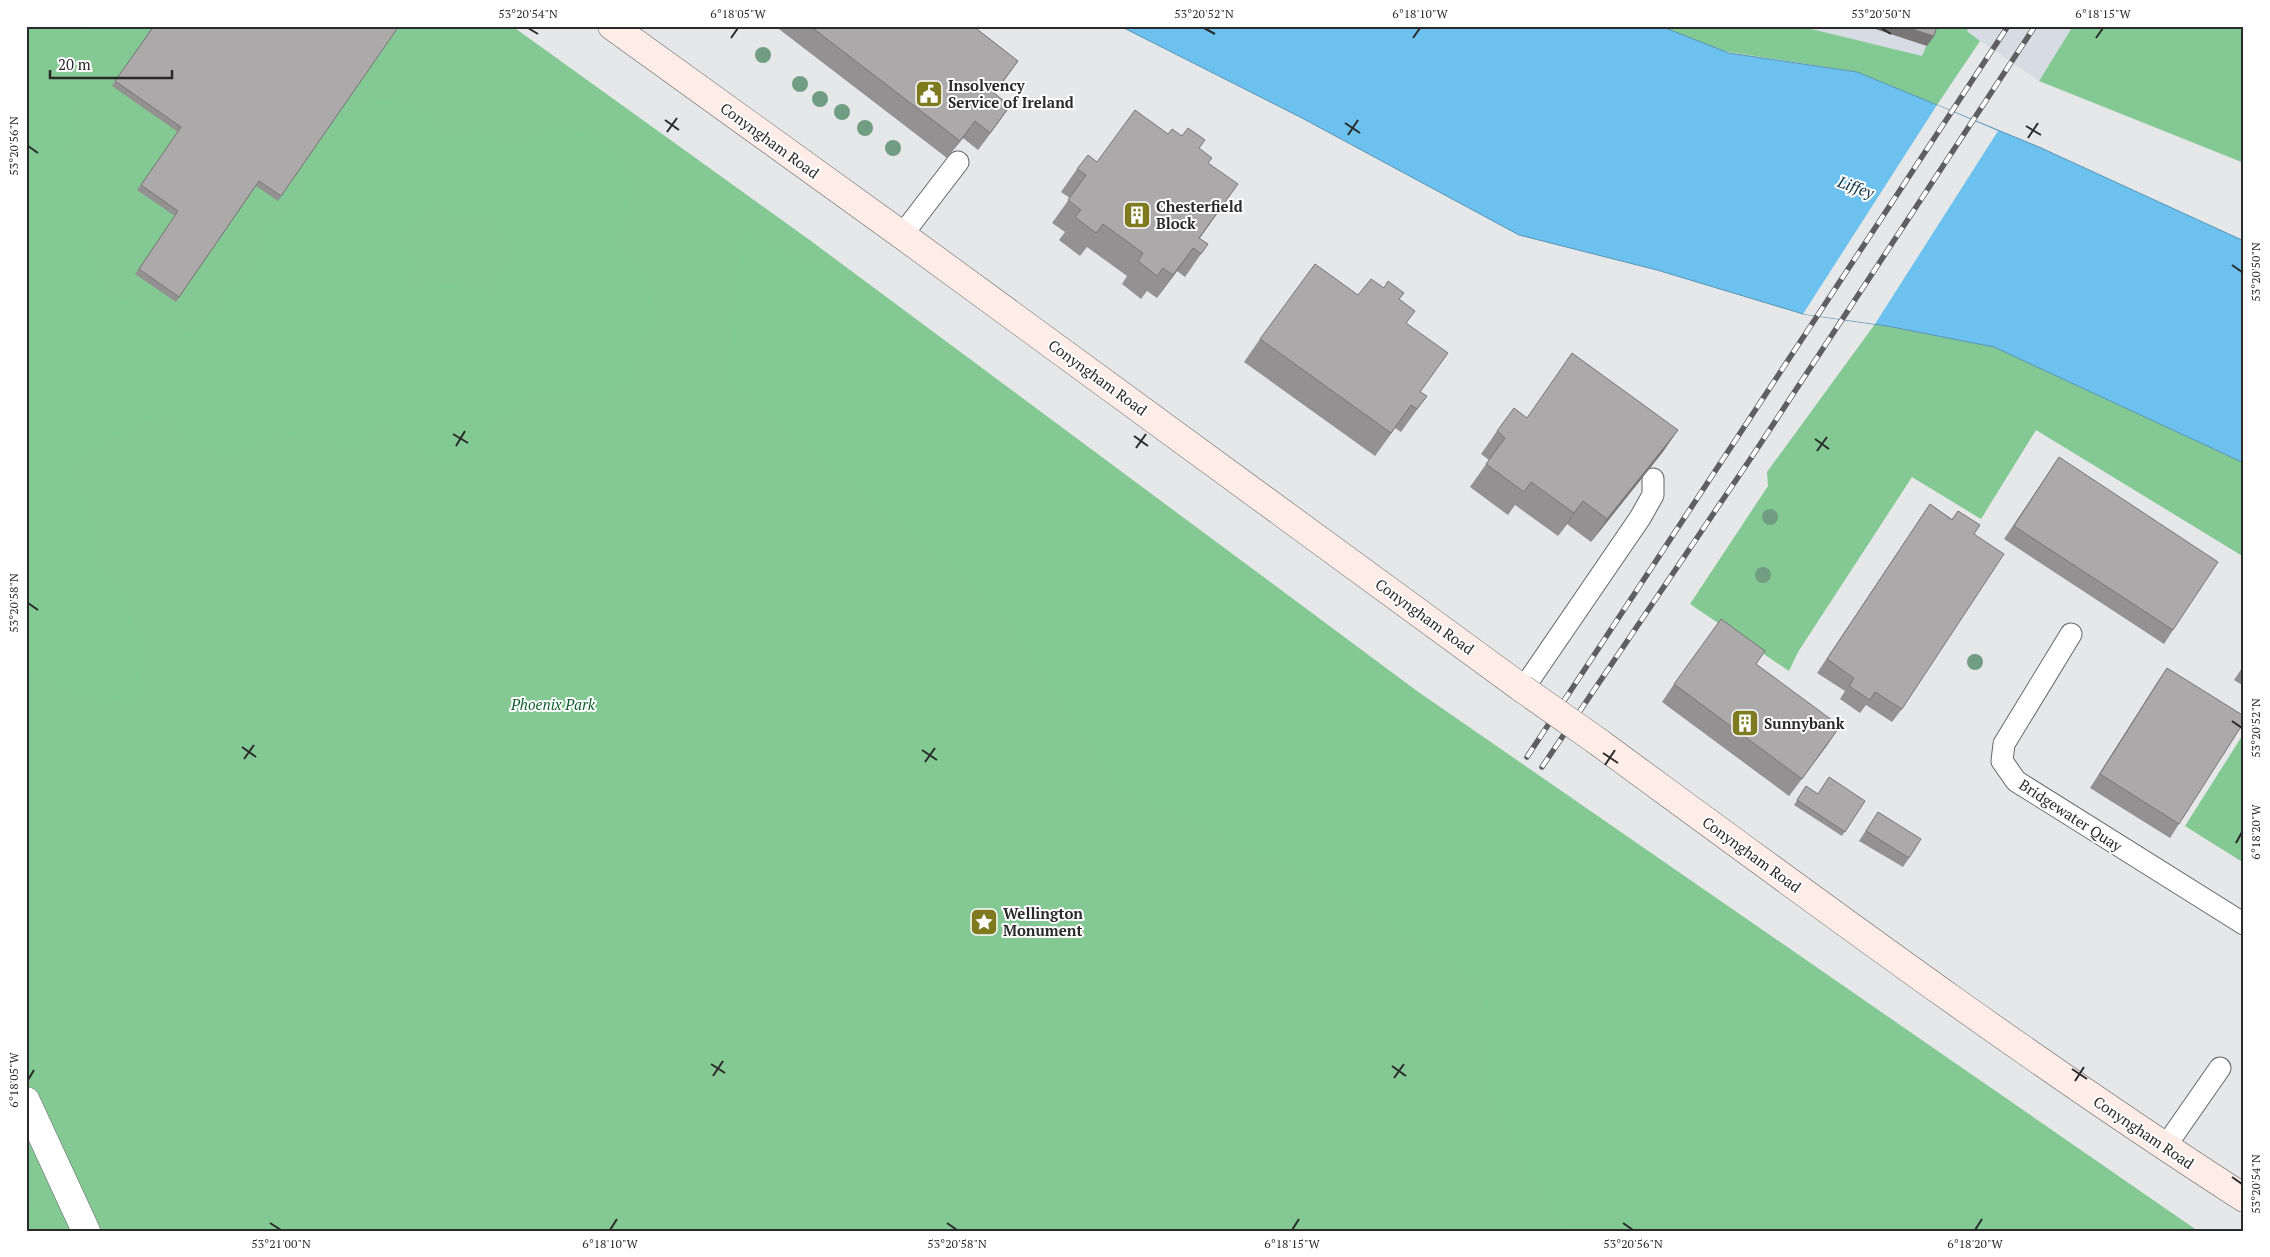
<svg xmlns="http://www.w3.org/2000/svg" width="2270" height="1257" viewBox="0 0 2270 1257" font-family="'PT Serif',serif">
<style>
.built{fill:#d7dce4}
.green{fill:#84c894}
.forest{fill:#82c993;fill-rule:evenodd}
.water{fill:#6dc1ef;stroke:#5994b4}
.pier{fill:#e6e7e9}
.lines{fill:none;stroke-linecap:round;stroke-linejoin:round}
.service-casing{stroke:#646566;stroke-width:23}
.tertiary-casing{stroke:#646566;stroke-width:29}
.secondary-casing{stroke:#646566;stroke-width:29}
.service{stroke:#fff;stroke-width:21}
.tertiary{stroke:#fff;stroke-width:28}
.secondary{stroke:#feece6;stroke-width:28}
.rail-casing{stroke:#5f5f61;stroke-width:5.5}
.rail{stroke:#fff;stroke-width:4;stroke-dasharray:11;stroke-linecap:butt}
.secondary-bridge-casing{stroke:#646566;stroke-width:29;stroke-linecap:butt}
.secondary-bridge{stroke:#feece6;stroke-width:28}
.tree{fill:#719d83}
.wall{fill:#939191}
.shaded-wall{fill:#787676}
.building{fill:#aba9a9;stroke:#787676}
.ticks{fill:none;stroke:#2a2a2b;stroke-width:2}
.labels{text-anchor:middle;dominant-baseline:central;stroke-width:4;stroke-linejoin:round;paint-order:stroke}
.poi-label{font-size:15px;font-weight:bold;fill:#2a2a2b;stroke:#fff;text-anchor:start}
.street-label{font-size:15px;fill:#2a2a2b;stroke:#fff}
.park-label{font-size:15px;font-style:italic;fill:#116130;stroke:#fff}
.water-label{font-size:16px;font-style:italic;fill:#113649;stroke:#fff}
.neatline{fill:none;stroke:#2a2a2b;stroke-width:2}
.ticks-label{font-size:12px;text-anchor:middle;fill:#2a2a2b}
</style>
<rect width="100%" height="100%" fill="#e6e7e9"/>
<!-- built -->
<path class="built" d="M1799,26H1935L1923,57Z
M1970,26H2073L2039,81L1980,41L1967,30Z"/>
<!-- green -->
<path class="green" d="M26,26H512L811,241L1417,691L2198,1231H26Z
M2073,26H2244V163L2039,81Z
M1875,324L1994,347L2244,463V557L2036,430L1981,519L1912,477L1798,652L1789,671L1690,604L1768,486L1767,472Z
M2244,733V863L2185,826Z"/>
<!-- forest -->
<path class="forest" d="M26,26H85C75,40 82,46 68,60L75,92L64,148C82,175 89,196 70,226C94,243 91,273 106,296L133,302L181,331C202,335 201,323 214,315C217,313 222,312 226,311L228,293C259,277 264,262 266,229L293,215L307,194V179L327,138L340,118L360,104L384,99L408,104L428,118L443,142L477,134L514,150L560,128L586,133L609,148L624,170L629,197L624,223L610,245L631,258L649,285L656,316L634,350L632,376L605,394L579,389L541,394L526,384L523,398L494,421L479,442L449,464L415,443L385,420L354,443L297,437L273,432L253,445L229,456L204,445L183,431L169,411L158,418L138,421L134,432L107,437L77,460L68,462L91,525L90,564L124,596L143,652L137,703L79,695L28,667L26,665ZM434,197C449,218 472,218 493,207C497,226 505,241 521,253C507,264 497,281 493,299C462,280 435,280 403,296L401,286L414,265L392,240L414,215L428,205Z
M1660,26H1799L1922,56L1935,26H1970L1967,31L1980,41L1937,105L1857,72L1723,51Z
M743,235L843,281L1351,662L2179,1231H1566L1491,1092L1482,980L1313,874L1122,786L999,603L728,376Z
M26,1203L41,1214L50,1231H26Z"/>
<!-- water -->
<path class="water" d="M1120,26H1660L1729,53L1857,72L2039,147L2244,241V463L1994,347L1887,326L1803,314L1657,270L1519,235L1302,118Z"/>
<!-- pier -->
<path class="pier" d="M1937,105L1998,131L1875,324L1803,314Z"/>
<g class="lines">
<!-- service casing -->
<g class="service-casing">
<path id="service" d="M902,235L958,162
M2071,634L2004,744L2002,761L2016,781L2244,924
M1523,689L1640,518L1653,495V479
M2165,1147L2220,1068"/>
</g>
<!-- tertiary casing -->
<g class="tertiary-casing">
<path id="tertiary" d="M26,1101L86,1231"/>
</g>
<!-- secondary casing -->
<g class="secondary-casing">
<path id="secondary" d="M612,26L902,235L1523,689
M1597,741C1810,897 2022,1055 2244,1198"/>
</g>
<!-- service -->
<use href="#service" class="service"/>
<!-- tertiary -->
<use href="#tertiary" class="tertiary"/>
<!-- secondary -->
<use href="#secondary" class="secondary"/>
<!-- rail casing -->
<g class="rail-casing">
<path id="rail" d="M1527,757L2008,26
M1542,767L1753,455L2035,26"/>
</g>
<!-- rail -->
<use href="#rail" class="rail"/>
<!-- secondary-bridge casing -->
<g class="secondary-bridge-casing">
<path id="secondary-bridge" d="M1523,689L1597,741"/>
</g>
<!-- secondary-bridge -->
<use href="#secondary-bridge" class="secondary-bridge"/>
</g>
<!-- trees -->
<g class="tree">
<circle cx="763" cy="55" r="8"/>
<circle cx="800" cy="84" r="8"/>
<circle cx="820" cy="99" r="8"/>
<circle cx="842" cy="112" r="8"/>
<circle cx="865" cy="128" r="8"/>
<circle cx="893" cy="148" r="8"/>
<circle cx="1770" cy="517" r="8"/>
<circle cx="1763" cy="575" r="8"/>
<circle cx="1975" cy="662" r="8"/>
</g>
<!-- wall -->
<path class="wall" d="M153,26H399L278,201L256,186L176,302L135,274L175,216L137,190L178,132L112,86Z
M775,26H973L1018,61L994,93L1010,106L978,150L963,138L947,158Z
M1168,134L1182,136L1199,148L1208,163L1222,207L1199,239L1208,244L1185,277L1177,271L1157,298L1147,291L1141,299L1122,284L1127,276L1087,247L1080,256L1059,240L1065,232L1052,223L1070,198L1061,192L1077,169L1097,162Z
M1358,295L1399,300L1406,323L1420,392L1427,396L1401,432L1395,428L1375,456L1244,362L1260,339Z
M1527,418L1678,430L1662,453L1591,542L1567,524L1558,536L1515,505L1508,515L1470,487L1489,460L1481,454L1497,431Z
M2059,457L2173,630L2164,644L2004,539Z
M1930,504L1952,519L1958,511L1974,534L1902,709L1892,722L1866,705L1860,713L1840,699L1845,691L1817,673Z
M1756,664L1828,744L1789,796L1662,702L1674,684Z
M2244,665V686L2234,680Z
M2167,668L2179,824L2170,838L2090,788L2158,681Z
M1806,786L1818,794L1865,801L1842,836L1794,805Z
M1878,812L1909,858L1903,867L1859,841Z"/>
<!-- shaded-wall -->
<path class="shaded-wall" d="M1866,26H1903L1934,36L1927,46Z
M1018,61L1006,78L982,110L994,93Z
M1010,106L998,123L978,150L990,133Z
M975,121L963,138L947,158L960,141Z
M1238,184L1222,207L1183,261L1199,238Z
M1193,248L1177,271L1157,298L1173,275Z
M1411,405L1395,428L1375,456L1391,433Z
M1678,430L1662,453L1591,542L1607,519Z
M1583,501L1567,524L1558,536L1574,513Z
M1840,726L1828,744L1789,796L1802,779Z"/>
<!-- building -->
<path class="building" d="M154,26H399L281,196L259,181L179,297L139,269L178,211L141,185L181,127L115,81Z
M810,26H973L1018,61L994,93L1010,106L990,133L975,121L960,141Z
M1903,26H1937L1934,36Z
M1135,110L1168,134L1172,129L1182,136L1188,128L1205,140L1199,148L1212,158L1208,163L1238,184L1199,238L1208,244L1201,254L1193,248L1173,275L1163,268L1157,276L1138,261L1143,253L1103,224L1096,233L1075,217L1081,210L1068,200L1086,175L1077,169L1088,155L1097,162Z
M1315,264L1358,295L1371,279L1384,288L1388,281L1404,293L1399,299L1415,311L1406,323L1448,353L1420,392L1427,396L1417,409L1411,405L1391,433L1260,339Z
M1572,353L1678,430L1607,519L1583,501L1574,513L1531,482L1524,492L1486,464L1505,438L1497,431L1514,408L1527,418Z
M2059,457L2218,562L2173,630L2014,526Z
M1930,504L1952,520L1958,511L1980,525L1974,534L2004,554L1902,709L1875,692L1870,700L1849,686L1854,678L1827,659Z
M1721,619L1765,651L1756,664L1840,726L1802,779L1674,684Z
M2167,668L2244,716V722L2179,824L2100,774Z
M1829,777L1865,801L1845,832L1797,800L1806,786L1818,794Z
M1878,812L1921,839L1909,858L1866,831Z"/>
<!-- ticks -->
<path class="ticks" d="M528,28L538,34M1204,28L1215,34M1881,28L1891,34M731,38L738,28M1413,38L1420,28M2096,38L2103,28M665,120L679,130M1345,123L1360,133M2026,126L2041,135M667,132L677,118M1348,135L1358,120M2028,138L2038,123M28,146L38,153M2232,265L2242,272M453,434L468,443M1134,436L1148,446M1815,439L1829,449M456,446L465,431M1136,448L1146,434M1817,451L1827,437M28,603L38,610M2232,721L2242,728M242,747L256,757M922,750L937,760M1603,753L1618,763M244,759L254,745M925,762L935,748M1605,765L1615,750M2236,843L2242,832M711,1064L725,1073M1392,1066L1406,1076M2072,1069L2087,1079M713,1076L723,1061M1394,1078L1404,1064M28,1080L34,1070M2075,1081L2084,1067M2232,1177L2242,1184M270,1223L281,1230M947,1223L957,1230M1623,1223L1633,1230M610,1230L617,1219M1292,1230L1299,1219M1975,1230L1982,1219"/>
<!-- icons -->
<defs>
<g id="civic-square" transform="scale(1.4375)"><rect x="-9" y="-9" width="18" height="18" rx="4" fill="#7e7a20" stroke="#fff"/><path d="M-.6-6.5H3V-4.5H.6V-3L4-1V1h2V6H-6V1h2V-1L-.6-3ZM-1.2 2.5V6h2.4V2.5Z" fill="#fff"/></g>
<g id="building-square" transform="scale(1.4375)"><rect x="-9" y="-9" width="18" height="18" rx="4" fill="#7e7a20" stroke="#fff"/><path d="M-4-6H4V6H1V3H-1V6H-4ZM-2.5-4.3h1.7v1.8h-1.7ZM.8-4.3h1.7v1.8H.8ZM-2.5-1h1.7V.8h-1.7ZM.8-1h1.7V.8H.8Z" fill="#fff"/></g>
<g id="sight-square" transform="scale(1.4375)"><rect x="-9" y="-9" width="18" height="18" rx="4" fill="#7e7a20" stroke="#fff"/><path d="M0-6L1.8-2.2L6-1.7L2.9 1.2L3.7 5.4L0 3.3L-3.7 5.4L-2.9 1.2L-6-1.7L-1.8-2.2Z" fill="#fff"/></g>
</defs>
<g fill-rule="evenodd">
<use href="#civic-square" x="929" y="94"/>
<use href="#building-square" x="1137" y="215"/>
<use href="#building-square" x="1745" y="723"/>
<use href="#sight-square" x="984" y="922"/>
</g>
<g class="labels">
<!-- poi labels -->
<g class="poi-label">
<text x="948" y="85">Insolvency<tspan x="948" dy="17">Service of Ireland</tspan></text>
<text x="1156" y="206">Chesterfield<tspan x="1156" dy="17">Block</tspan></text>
<text x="1764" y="723">Sunnybank</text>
<text x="1003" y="913">Wellington<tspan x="1003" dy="17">Monument</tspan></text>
</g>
<!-- street labels -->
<g class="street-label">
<text transform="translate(770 140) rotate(36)">Conyngham Road</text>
<text transform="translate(1098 377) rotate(36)">Conyngham Road</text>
<text transform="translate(1425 616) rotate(36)">Conyngham Road</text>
<text transform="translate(2071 815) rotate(33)">Bridgewater Quay</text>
<text transform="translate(1752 854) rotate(36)">Conyngham Road</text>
<text transform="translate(2144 1132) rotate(34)">Conyngham Road</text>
</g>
<!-- park labels -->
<g class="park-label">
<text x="553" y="704">Phoenix Park</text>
</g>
<!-- water labels -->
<g class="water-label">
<text transform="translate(1856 187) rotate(20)">Liffey</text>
</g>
</g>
<!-- border -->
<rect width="2270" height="1257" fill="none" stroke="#ffffff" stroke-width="55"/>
<!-- scale -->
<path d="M50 70v8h122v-8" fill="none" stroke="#2a2a2b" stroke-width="2.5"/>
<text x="58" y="70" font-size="15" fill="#2a2a2b" stroke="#ffffff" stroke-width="4" paint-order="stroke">20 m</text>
<rect x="28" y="28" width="2214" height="1202" class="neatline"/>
<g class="ticks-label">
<text x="528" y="18">53°20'54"N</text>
<text x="738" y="18">6°18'05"W</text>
<text x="1204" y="18">53°20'52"N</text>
<text x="1420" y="18">6°18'10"W</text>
<text x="1881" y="18">53°20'50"N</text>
<text x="2103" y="18">6°18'15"W</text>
<text transform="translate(14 146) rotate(-90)" y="4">53°20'56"N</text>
<text transform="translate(2256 272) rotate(-90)" y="4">53°20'50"N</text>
<text transform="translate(14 603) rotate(-90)" y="4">53°20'58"N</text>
<text transform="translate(2256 728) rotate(-90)" y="4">53°20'52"N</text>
<text transform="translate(2256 832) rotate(-90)" y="4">6°18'20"W</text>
<text transform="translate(14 1080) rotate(-90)" y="4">6°18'05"W</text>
<text transform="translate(2256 1184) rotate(-90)" y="4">53°20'54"N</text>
<text x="281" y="1248">53°21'00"N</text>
<text x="610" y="1248">6°18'10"W</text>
<text x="957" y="1248">53°20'58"N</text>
<text x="1292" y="1248">6°18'15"W</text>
<text x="1633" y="1248">53°20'56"N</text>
<text x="1975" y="1248">6°18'20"W</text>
</g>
</svg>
